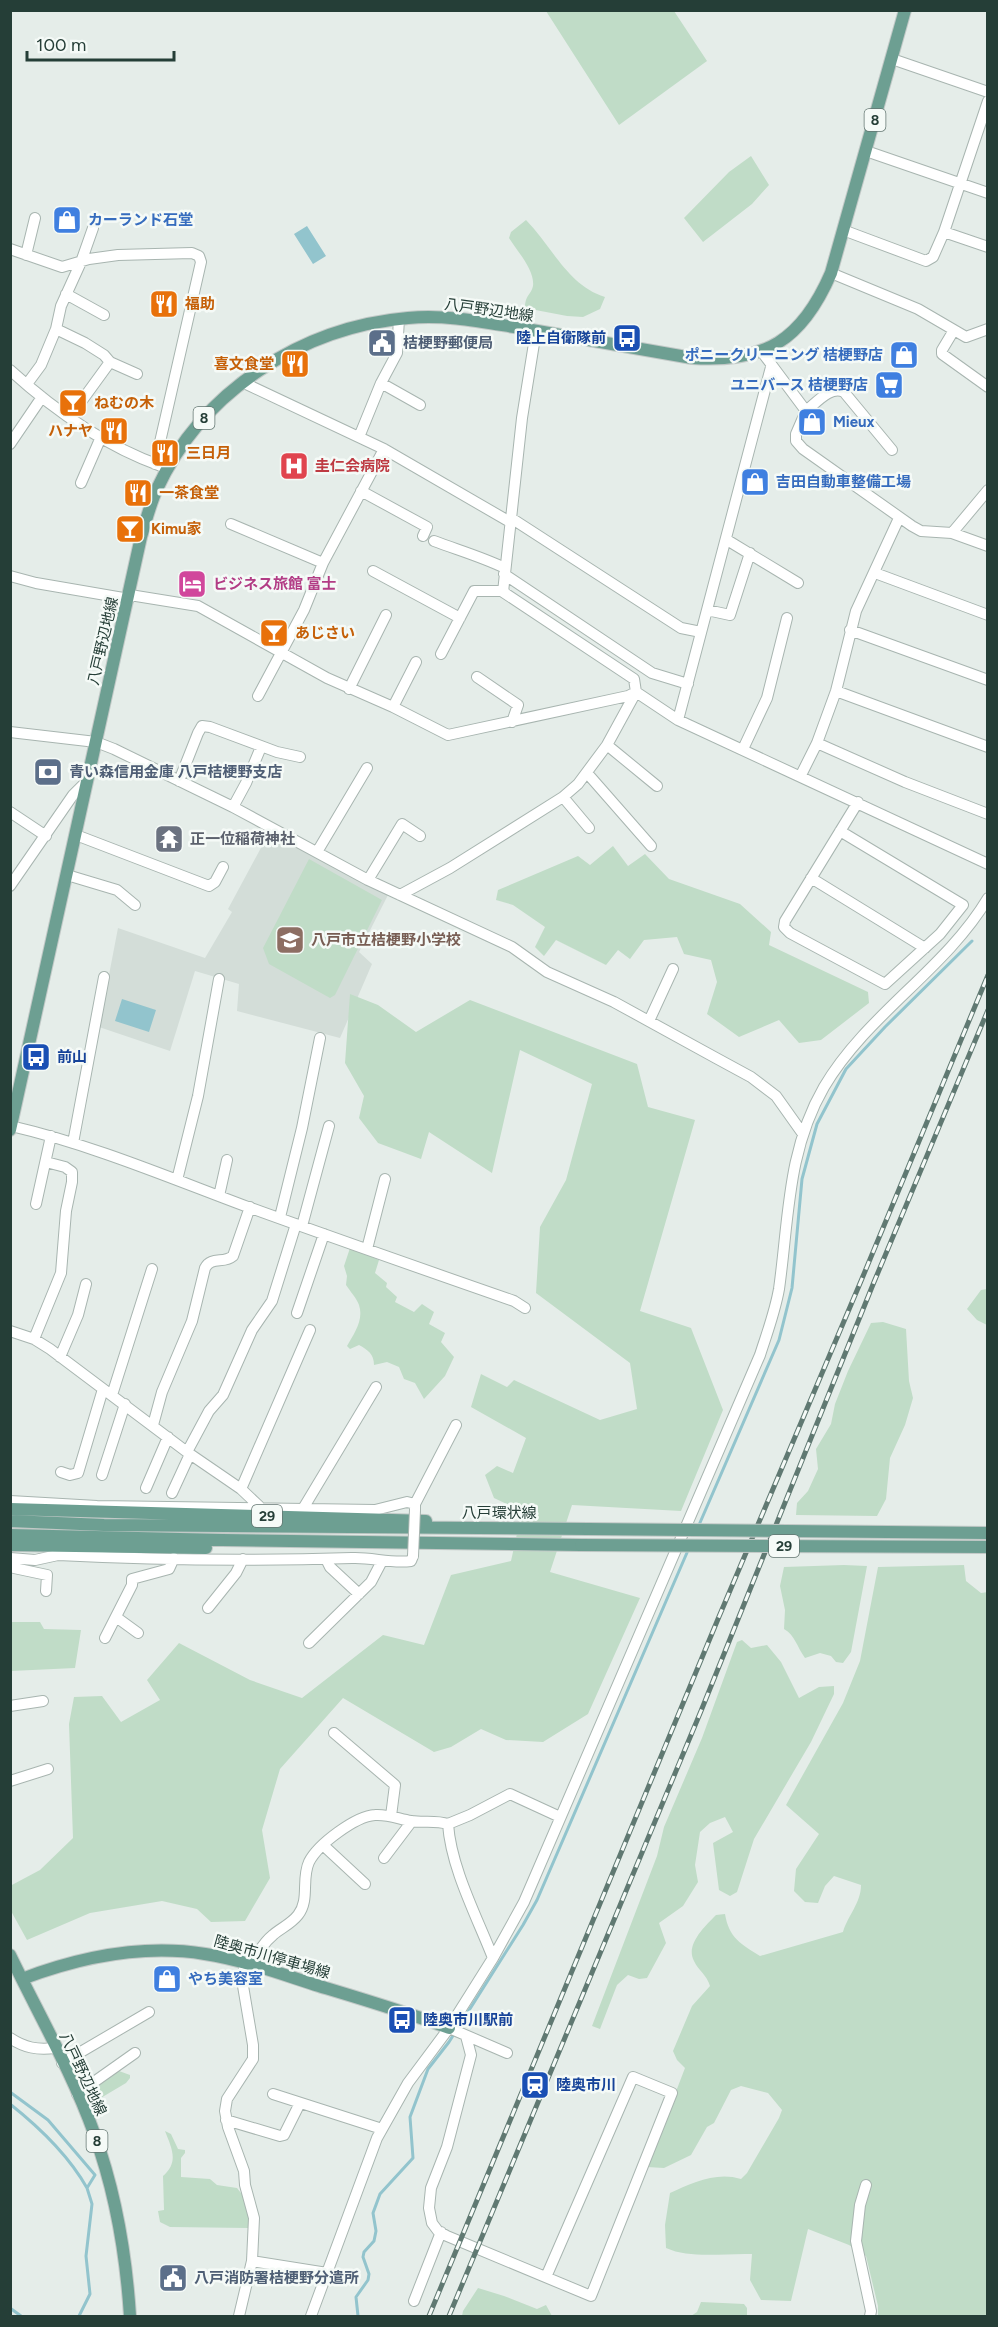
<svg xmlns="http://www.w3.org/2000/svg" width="998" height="2327" viewBox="0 0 998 2327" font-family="Figtree,'Noto Sans JP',sans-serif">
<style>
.built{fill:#d3ddd8}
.green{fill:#c0dcc7}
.water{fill:#92c4cd}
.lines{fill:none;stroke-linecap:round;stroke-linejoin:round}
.stream{stroke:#92c4cd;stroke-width:3}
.minor-casing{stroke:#a8b5b0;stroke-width:12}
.major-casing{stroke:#c2c9c7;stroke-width:14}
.minor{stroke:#fff;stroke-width:10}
.major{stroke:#6d9f92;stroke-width:12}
.rail-casing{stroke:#607972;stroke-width:5}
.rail{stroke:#f5faf7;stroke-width:3;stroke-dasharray:9;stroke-linecap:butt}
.minor-bridge-casing{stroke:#a8b5b0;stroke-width:12;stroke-linecap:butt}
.major-bridge-casing{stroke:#c2c9c7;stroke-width:14;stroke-linecap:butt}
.minor-bridge{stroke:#fff;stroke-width:10}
.major-bridge{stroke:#6d9f92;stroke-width:12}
.labels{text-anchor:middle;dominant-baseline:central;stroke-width:5;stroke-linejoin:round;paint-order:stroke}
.shield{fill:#f5faf7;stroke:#637671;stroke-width:1.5}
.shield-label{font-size:14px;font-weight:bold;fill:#253e37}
.shop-label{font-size:15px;font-weight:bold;fill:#366cbe;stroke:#f5faf7;text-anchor:start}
.food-label{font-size:15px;font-weight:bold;fill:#c56008;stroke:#f5faf7;text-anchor:start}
.street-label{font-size:15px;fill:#253e37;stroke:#f5faf7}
.transit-label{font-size:15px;font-weight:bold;fill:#164399;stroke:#f5faf7;text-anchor:start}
.service-label{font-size:15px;font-weight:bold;fill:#4e5e75;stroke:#f5faf7;text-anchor:start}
.health-label{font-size:15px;font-weight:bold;fill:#be3a42;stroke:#f5faf7;text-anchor:start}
.hotel-label{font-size:15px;font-weight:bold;fill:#b23c85;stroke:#f5faf7;text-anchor:start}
.worship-label{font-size:15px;font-weight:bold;fill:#5b616d;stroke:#f5faf7;text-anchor:start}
.education-label{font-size:15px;font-weight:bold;fill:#785e54;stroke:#f5faf7;text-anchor:start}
</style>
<rect width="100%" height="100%" fill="#e5ede9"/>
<!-- built -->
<path class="built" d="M269,833L388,895L359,952L372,964L340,1038L237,1011L239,984L195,971L170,1051L99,1027L118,928L205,958L232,912L228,909Z"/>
<!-- green -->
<path class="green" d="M546,11H674L707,61L619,125Z
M751,156L769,185L752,204L703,242L684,218L729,172Z
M526,220C552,246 567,285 605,297L600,309L583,317L567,316L525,308C525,295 531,295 533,286C535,270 517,251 509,238L511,232Z
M613,846L628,866L645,854L669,879L740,904L771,932L769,945L868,992L869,1003L821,1040L799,1043L779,1020L739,1037L707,1014L717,982L711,960L684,954L677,937L644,940L630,959L618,950L606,965L556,940L544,956L535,947L545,927L513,905L496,900L498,890L578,856L590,865Z
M309,859L382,900L335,995L330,998L269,964L263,948Z
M350,994L378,1005L416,1032L470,1000L637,1064L648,1107L695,1120L640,1311L691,1328L723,1410L681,1511L572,1505L550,1572L640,1598L588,1714L543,1742L506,1740L481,1729L451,1747L434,1752L343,1698L280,1769L262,1830L270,1878L245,1921L211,1922L197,1909L162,1901L90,1913L27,1940L11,1911L10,1886L40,1870L73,1838L69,1724L74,1697L102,1696L121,1722L160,1700L147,1680L179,1643L250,1680L302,1698L383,1635L424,1645L451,1575L511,1561L522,1511L494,1498L485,1475L497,1466L513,1473L526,1438L471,1407L481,1374L507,1387L514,1380L600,1420L637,1409L630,1363L536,1293L540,1227L566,1180L592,1084L520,1050L492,1173L429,1132L421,1159L378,1143L359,1118L364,1096L345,1063Z
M350,1248L379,1260L375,1273L387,1283L386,1287L397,1297L395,1302L414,1312L422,1304L434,1312L429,1324L445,1333L441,1342L454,1357L445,1376L424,1399L415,1383L404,1379L399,1367L387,1362L374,1365C374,1354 368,1350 359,1345L350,1349L347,1346C354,1334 364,1320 359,1305C357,1299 350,1291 346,1285L347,1276L344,1266Z
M987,1289H988L987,1325L977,1320L967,1309L981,1290Z
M883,1322L906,1329L909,1381L913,1398L905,1425L890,1458L886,1499L877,1516L796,1515L797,1503L808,1491L818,1469L816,1449L831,1424L835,1404L848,1371L871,1323Z
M844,1565L867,1566L851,1652L843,1663L836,1662L831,1656L820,1653L805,1658C797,1647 795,1635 784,1629L785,1610L780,1586L784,1567Z
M964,1565L966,1581L981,1593L988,1592L987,2316H878V2306L866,2256L849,2245L808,2229L791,2301L761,2300L750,2280L752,2254C725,2253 690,2259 666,2248L665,2225L670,2193C691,2183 717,2171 741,2179L747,2173L779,2118L782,2110L768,2093L741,2086L731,2090L714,2123L707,2127L691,2155L664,2168L647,2167L685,2068L677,2060L673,2051L692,2006L710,1986C707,1975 698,1970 694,1961C685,1945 705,1926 716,1915L725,1914C729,1938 741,1944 760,1956L843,1932C848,1915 861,1903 861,1885L834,1876L825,1886L818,1903L805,1902L794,1891L796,1869L819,1834L786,1805L843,1703L860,1661L878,1567Z
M10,1622H40L44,1629L81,1630L75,1668L11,1671Z
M742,1640L751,1648L767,1645L781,1662L799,1698L819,1687L834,1686V1694L811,1742L754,1839L737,1892L730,1896L719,1890L713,1843L733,1832L725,1817L710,1823L700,1832L695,1865L698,1882L683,1906L659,1923L666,1943L647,1978L639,1979L628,1975L617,1985L600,2029L592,2026L657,1856L664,1827L702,1738L737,1642Z
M119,2071L130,2075V2078L126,2083L94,2102L90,2092Z
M165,2131L171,2134L178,2149L185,2150V2153L181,2158V2177L210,2179L217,2185L237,2188L244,2197L249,2218L248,2228L170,2227L160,2222L158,2211L164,2210L163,2176C179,2162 172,2149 165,2131Z
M478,2288L504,2296L537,2309L546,2305L552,2316H462L463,2311Z
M701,2302L744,2304L747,2308V2316H691L697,2312Z"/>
<!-- water -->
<path class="water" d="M307,226L326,256L313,264L294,234Z
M122,999L156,1010L149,1032L115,1021Z"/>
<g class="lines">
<!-- stream -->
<path class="stream" d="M699,1525L779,1340L792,1288L802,1179L817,1124L846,1069L885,1027L972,941
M10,2092L48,2120L95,2175L87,2188L92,2204L86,2256L90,2294L79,2316
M10,2104C39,2127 69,2156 87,2188
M10,2308L21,2316
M358,2316L356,2297L368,2280L369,2274L363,2257L364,2252L374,2241L376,2231L373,2213L380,2194L413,2158L410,2117L428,2069L449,2042L523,1925L537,1900L689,1548"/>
<!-- minor casing -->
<g class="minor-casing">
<path id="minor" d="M892,59L988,92
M866,151L988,193
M843,230L926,261L933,257L944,232L988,247
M944,232L988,101
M10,249L62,267L89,259L118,255L192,253L199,256L201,262L155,464
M26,255L35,218
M831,273L918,309L966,337L988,329
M66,294L104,315
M56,329L85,343L104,355L110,362L137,374
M954,330L942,350V354L988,387
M762,352L806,411L796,434V441L803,449L912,526L921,531L952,533L988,546
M10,370C54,410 105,446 161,466
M242,382L384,449L510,522
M381,383L397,353L399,319
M27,384L41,365L56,329L61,306L81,262L93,228
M806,411C816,403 831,385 844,392L892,450
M70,417L110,362
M359,437L381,383L420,405
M10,444L42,397
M81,483L101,437
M361,491L427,527L423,536
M511,518L681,628L701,632
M231,524L323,563
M952,533L988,490
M727,540L798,583
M434,541C458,550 482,557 505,568
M373,571L460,618
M875,573L988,615
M504,574L652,673L688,684
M10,576L36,583L129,599
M130,595L198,606L327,678L393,707L448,735L628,696L636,692L678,720L988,864
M707,610L730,615L750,553
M850,630L988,680
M441,654L474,591H504
M477,677L518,705L512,722
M349,689L386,615
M836,691L988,747
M258,696L304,610L323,563L384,449
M393,707L416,662
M678,720L771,367
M10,732L96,742L114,749L233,807L368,880L512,947L547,972L614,1002L716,1058L751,1077L776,1096L803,1134
M817,743L905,782L988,814
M607,745L657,786
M743,749L767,698L787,618
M587,773L651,846
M801,775L817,743L836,691L856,611L899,518
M179,781L198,733L202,726L210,727L277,752L300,757
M563,797L589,828
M233,807L246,783L261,747
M10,812L46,836
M840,831L963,905L940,934L885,984L790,933L784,927L785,921L858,802
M76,835L209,886L215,882L223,867
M317,852L367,768
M67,875L117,890L135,905
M811,878L925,948
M368,880L402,824L420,836
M10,886L73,795L88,780
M400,895L450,868L563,797L578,784L607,745L636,692L634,679L503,592L522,418L536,331
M649,1021L673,969
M11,1126C93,1145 170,1178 248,1207C336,1239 425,1270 514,1301L525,1308
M73,1143L104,977
M177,1180L198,1096L219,979
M219,1196L227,1160
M36,1204L51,1136
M280,1217L302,1128L320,1038
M302,1226L329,1126
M367,1249L385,1179
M297,1313L324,1234
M10,1331L34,1339L50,1349L187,1452L241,1489
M34,1339L61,1273L66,1211L72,1182V1172L65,1167L46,1162
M60,1357L78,1315L86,1284
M112,1395L152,1269
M153,1425L162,1392L192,1321L205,1268C211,1256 224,1264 233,1256L250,1207
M187,1452L209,1411L223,1395L252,1330L272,1301L296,1224
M61,1472L70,1475L78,1473L103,1389
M102,1475L125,1404
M146,1488L168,1437
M172,1493L190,1454
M10,1501L97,1506L375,1510L407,1502L415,1504V1510
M415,1504L456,1425
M259,1506L241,1489L310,1330
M304,1507L376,1387
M10,1558L35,1560L58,1555C155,1560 254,1561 352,1558C372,1557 391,1564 411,1561L413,1556
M326,1559L330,1567L359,1594
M10,1562L14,1568L47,1575L46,1591
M208,1608L236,1573L243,1559
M116,1617L138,1633
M105,1638L132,1585V1579L169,1569L174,1558
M309,1643L371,1582L382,1561
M10,1706L43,1701
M334,1733L395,1785L391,1816
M10,1781L48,1769
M448,1824C451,1868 477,1917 493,1958
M323,1845L365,1884
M384,1858L412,1821
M252,1965C257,1954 263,1943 273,1935C281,1928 291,1924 298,1915C310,1900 301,1879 309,1862C318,1844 356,1816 375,1815C388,1814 399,1819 411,1821C424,1823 435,1820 448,1824L470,1815L510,1794L560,1817
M449,2028L507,2053
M466,2036L471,2055L447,2147L431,2188L429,2208L432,2223L438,2231L447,2236L591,2296L672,2093L633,2077L546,2277
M10,2038C25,2048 37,2050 55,2048
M62,2063L149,2012
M77,2094L135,2053
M273,2094L382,2129
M226,2120L280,2136L284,2135L300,2103
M866,2185L860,2205L856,2241L871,2311L870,2316
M252,2261L327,2273
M414,2301L441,2232
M239,2316L252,2261L254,2218L245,2185L244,2171L228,2127L225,2111L227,2099L253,2059V2045L242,1980L245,1963
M311,2316L377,2138L408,2083L449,2028L493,1958L524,1902L760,1355C767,1333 775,1312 779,1289C789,1218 787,1151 824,1087C867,1014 945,970 988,898"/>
</g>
<!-- major casing -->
<g class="major-casing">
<path id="major" d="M10,1130L141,537C146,521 150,504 157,489C202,391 302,327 408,318C448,314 487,323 526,329C581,339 637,348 692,358C766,363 802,340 831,273L905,10
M10,1509L426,1521
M10,1521L104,1525L588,1529
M10,1535L222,1540L581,1545
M10,1545L206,1548
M10,1955C38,2013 73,2074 94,2133C116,2193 126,2254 130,2316
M22,1979C80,1957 143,1944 205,1954C244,1960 281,1974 319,1986C362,1999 406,2012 449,2028"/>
</g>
<!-- minor -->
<use href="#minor" class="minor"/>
<!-- major -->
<use href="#major" class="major"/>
<!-- rail casing -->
<g class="rail-casing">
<path id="rail" d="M429,2316L718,1619L861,1281L988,975
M449,2316L701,1711L874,1282L988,1010"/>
</g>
<!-- rail -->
<use href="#rail" class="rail"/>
<!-- minor-bridge casing -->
<g class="minor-bridge-casing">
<path id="minor-bridge" d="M413,1556L415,1510"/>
</g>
<!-- major-bridge casing -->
<g class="major-bridge-casing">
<path id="major-bridge" d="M588,1529L988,1533
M581,1545L988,1547"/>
</g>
<!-- minor-bridge -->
<use href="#minor-bridge" class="minor-bridge"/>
<!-- major-bridge -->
<use href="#major-bridge" class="major-bridge"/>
</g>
<!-- icons -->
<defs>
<g id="shop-square" transform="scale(1.5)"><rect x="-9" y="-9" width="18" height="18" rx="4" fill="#3f7fe0" stroke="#f5faf7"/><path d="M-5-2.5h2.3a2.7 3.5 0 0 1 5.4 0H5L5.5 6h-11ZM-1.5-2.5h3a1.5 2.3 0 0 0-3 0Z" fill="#fff"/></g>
<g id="restaurant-square" transform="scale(1.5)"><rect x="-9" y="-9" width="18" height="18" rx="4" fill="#e8710a" stroke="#f5faf7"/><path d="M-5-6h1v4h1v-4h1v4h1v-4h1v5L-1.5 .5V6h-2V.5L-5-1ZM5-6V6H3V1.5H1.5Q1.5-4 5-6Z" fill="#fff"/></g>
<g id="bus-square" transform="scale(1.5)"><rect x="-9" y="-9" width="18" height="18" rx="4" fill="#1a4fb4" stroke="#f5faf7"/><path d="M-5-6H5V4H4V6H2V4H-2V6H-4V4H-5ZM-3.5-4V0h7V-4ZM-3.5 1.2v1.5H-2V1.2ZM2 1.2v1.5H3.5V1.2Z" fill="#fff"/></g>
<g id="civic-square" transform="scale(1.5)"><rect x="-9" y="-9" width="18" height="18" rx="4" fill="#5c6f8a" stroke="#f5faf7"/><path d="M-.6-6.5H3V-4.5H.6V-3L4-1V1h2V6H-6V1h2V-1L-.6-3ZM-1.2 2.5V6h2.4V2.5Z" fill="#fff"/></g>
<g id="supermarket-square" transform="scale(1.5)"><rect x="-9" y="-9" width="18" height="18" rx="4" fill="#3f7fe0" stroke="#f5faf7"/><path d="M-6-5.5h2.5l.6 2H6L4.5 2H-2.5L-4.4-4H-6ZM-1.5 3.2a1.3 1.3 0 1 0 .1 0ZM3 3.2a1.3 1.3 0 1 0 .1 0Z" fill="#fff"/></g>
<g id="bar-square" transform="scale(1.5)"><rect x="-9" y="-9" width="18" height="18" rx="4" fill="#e8710a" stroke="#f5faf7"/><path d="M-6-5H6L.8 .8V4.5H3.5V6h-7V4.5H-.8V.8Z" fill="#fff"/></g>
<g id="hospital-square" transform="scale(1.5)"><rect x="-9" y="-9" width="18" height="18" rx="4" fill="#e0444e" stroke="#f5faf7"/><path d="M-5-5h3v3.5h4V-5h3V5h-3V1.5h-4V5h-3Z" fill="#fff"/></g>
<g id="hotel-square" transform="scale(1.5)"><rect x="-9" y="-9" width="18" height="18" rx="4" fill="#d1479c" stroke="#f5faf7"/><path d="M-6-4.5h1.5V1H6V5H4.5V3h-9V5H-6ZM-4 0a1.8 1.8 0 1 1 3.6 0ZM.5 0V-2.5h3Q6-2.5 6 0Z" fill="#fff"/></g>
<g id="bank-square" transform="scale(1.5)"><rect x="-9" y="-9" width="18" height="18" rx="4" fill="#5c6f8a" stroke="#f5faf7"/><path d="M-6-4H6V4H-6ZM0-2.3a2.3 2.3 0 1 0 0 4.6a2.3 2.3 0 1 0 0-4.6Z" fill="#fff"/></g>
<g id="temple-square" transform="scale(1.5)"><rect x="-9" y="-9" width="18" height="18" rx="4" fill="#6b7280" stroke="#f5faf7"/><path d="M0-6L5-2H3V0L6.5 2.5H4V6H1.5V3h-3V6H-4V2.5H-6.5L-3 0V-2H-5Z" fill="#fff"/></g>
<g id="school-square" transform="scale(1.5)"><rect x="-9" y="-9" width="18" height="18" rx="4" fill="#8d6e63" stroke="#f5faf7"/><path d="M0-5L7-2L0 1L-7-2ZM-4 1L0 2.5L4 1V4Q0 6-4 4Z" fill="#fff"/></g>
<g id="station-square" transform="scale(1.5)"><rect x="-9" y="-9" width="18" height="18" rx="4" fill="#1a4fb4" stroke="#f5faf7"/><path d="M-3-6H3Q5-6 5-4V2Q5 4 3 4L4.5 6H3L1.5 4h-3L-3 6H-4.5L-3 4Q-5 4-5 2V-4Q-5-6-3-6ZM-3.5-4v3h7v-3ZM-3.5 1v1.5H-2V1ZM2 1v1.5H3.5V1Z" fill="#fff"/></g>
</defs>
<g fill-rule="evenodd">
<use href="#shop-square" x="67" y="220"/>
<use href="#restaurant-square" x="164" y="304"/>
<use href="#bus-square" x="627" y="338"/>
<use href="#civic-square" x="382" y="343"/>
<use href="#shop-square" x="904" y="355"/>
<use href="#restaurant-square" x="295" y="364"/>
<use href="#supermarket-square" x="889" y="385"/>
<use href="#bar-square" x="73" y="403"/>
<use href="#shop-square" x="812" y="422"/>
<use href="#restaurant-square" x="114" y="431"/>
<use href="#restaurant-square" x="165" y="453"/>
<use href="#hospital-square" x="294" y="466"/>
<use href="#shop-square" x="755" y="482"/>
<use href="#restaurant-square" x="138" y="493"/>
<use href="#bar-square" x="130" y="529"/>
<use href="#hotel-square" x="192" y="584"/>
<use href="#bar-square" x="274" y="633"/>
<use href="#bank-square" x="48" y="772"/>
<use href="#temple-square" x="169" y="839"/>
<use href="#school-square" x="290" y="940"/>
<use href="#bus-square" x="36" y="1057"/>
<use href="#shop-square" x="167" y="1979"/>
<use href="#bus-square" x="402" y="2020"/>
<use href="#station-square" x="535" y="2085"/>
<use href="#civic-square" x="173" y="2278"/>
</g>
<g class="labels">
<!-- shield labels -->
<g class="shield">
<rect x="864.5" y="109" width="21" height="22" rx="4.5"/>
<rect x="193.5" y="407" width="21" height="22" rx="4.5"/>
<rect x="252" y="1505" width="30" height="22" rx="4.5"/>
<rect x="769" y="1535" width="30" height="22" rx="4.5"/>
<rect x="86.5" y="2130" width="21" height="22" rx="4.5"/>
</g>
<g class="shield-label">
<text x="875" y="120">8</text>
<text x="204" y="418">8</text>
<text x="267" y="1516">29</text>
<text x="784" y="1546">29</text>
<text x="97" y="2141">8</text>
</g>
<!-- shop labels -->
<g class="shop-label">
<text x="88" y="220">カーランド石堂</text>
<text x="883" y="355" text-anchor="end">ポニークリーニング 桔梗野店</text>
<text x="868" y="385" text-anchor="end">ユニバース 桔梗野店</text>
<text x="833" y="422">Mieux</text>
<text x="776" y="482">吉田自動車整備工場</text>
<text x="188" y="1979">やち美容室</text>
</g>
<!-- food labels -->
<g class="food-label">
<text x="185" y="304">福助</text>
<text x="274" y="364" text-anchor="end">喜文食堂</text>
<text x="94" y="403">ねむの木</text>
<text x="93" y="431" text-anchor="end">ハナヤ</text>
<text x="186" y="453">三日月</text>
<text x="159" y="493">一茶食堂</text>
<text x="151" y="529">Kimu家</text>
<text x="295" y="633">あじさい</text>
</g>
<!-- street labels -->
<g class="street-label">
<text transform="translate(489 310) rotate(8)">八戸野辺地線</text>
<text transform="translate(103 641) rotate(-77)">八戸野辺地線</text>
<text x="499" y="1513">八戸環状線</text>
<text transform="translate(272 1957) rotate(16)">陸奥市川停車場線</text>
<text transform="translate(83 2074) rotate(65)">八戸野辺地線</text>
</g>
<!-- transit labels -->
<g class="transit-label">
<text x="606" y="338" text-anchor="end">陸上自衛隊前</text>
<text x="57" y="1057">前山</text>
<text x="423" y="2020">陸奥市川駅前</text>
<text x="556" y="2085">陸奥市川</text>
</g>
<!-- service labels -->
<g class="service-label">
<text x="403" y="343">桔梗野郵便局</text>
<text x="69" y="772">青い森信用金庫 八戸桔梗野支店</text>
<text x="194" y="2278">八戸消防署桔梗野分遣所</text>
</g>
<!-- health labels -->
<g class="health-label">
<text x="315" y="466">圭仁会病院</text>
</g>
<!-- hotel labels -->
<g class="hotel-label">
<text x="213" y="584">ビジネス旅館 富士</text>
</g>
<!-- worship labels -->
<g class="worship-label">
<text x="190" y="839">正一位稲荷神社</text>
</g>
<!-- education labels -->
<g class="education-label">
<text x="311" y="940">八戸市立桔梗野小学校</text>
</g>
</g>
<!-- border -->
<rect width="998" height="2327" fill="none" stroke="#253e37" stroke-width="24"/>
<!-- scale -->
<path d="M27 51v9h147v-9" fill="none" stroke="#253e37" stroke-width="3"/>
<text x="36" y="51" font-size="18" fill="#253e37" stroke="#f5faf7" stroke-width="4.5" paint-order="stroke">100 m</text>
</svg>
